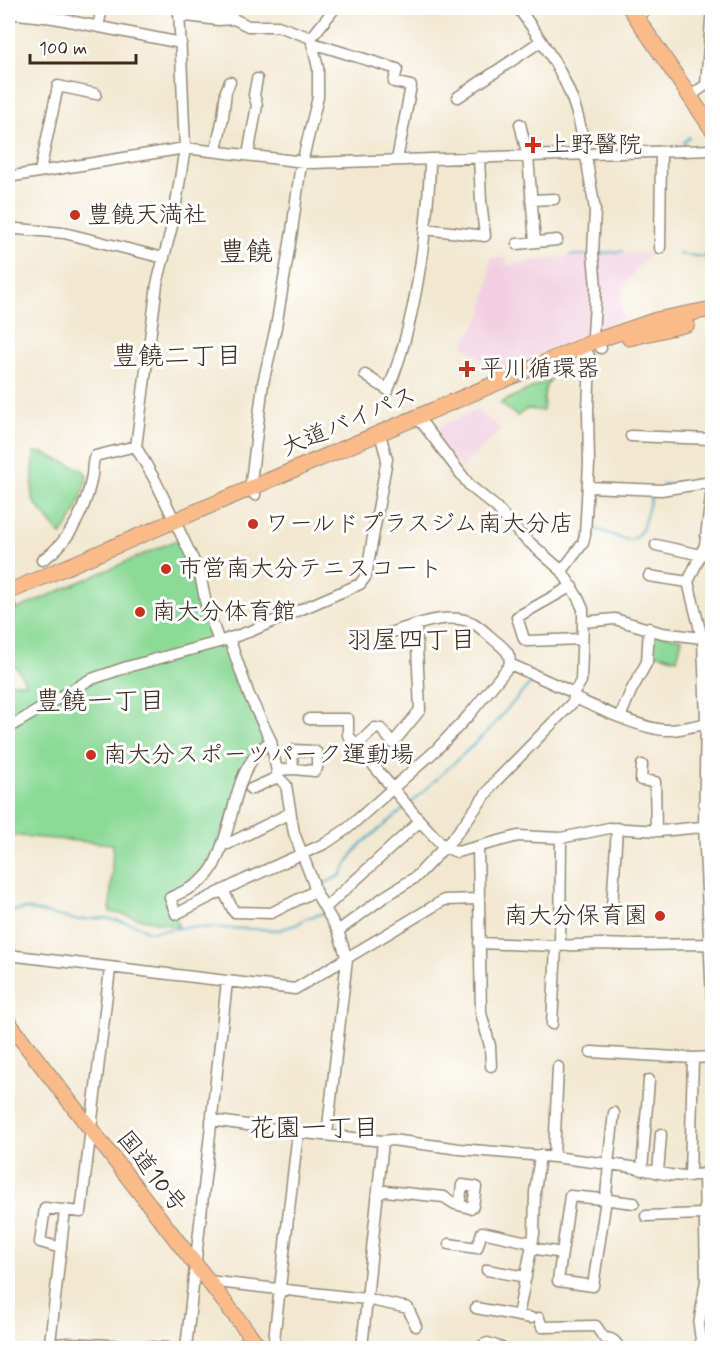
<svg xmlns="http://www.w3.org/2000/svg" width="720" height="1356" viewBox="0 0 720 1356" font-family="Mynerve,'Klee One',sans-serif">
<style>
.built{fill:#f2cfe0}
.green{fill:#8cda98;stroke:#64825b;stroke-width:1.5}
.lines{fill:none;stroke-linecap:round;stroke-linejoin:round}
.stream{stroke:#41a7c1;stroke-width:2}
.minor-casing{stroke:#968977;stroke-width:13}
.highway-casing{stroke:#968977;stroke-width:17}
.minor{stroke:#fff;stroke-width:10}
.highway{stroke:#fabb8b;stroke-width:15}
.poi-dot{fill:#c8321e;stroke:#fff;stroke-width:2}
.labels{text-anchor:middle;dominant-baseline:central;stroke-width:6;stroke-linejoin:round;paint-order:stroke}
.poi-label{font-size:24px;fill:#3b2a1e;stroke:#fff;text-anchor:start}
.street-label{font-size:24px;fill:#3b2a1e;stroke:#fff}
.neighbourhood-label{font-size:26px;fill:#3b2a1e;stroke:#fff}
.quarter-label{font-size:27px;fill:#3b2a1e;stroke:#fff}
</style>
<rect width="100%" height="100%" fill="#fff"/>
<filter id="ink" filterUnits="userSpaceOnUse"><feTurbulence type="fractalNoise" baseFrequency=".0167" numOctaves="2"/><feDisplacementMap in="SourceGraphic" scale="12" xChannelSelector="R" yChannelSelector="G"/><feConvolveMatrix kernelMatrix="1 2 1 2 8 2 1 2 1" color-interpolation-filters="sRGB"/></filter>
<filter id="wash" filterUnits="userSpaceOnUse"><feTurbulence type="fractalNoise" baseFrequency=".008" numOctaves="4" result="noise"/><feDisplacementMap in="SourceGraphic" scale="24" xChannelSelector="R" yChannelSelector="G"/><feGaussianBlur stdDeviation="1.35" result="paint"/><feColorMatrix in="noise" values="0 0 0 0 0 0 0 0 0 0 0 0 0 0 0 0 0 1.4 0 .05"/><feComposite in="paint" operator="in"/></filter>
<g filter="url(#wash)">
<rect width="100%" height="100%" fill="#f2e8d0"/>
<!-- built -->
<path class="built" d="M623,252L651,253L635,270L625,286L620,297L623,319L595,330V256Z
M569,256H592L591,332L496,372L463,344L482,314L489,282L490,258H507V265Z
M477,410L501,429L465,465L463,469L433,434L436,428Z"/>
<!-- green -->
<path class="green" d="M551,379L545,388L543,411L527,409L517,416L500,403Z
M34,452L43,453L83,470L87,476C82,498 76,517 61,535L34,502L32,496Z
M179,539L197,575L202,605L217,648L229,649L267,739L255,748L207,873L168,897L179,927L110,912L113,844L8,835V683H26L17,668L8,662V635L15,610Z
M651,631L682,639L677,659L651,652Z"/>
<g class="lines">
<!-- stream -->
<path class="stream" d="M685,146L684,142L689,137
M595,254L622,251
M678,254L712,258
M570,255H589
M662,485L677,483
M590,530C606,527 619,543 634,539L642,530L652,495
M411,803L487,732L533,680
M320,891L322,885L341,875L352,855L362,843L404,809
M8,911L27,909L76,920L105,918L137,925L149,932L189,927L279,930L298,924L306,918L325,913"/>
</g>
</g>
<g filter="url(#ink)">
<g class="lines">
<!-- minor casing -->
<g class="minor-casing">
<path id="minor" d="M179,8L185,148L173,222L157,284L136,447L156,482L200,574L206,604L219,642L251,631L360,584L366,576L387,459L380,434
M518,8C551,52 582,99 584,156
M8,13L54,18L181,43
M179,15L218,20L234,19L248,26H278L311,38L318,68V97L300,171L292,231L276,327L263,383L251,482L255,495
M636,16L649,8
M98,27L102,8
M311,38L335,8
M312,43L397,69L394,82L411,86L397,160
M690,96L706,85L712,8
M458,97L541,41
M520,124L528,157L535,242
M216,150L223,117L226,91L230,82
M248,155L257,105L254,95L257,79
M586,156L595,210L593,254L596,287L593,335L601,348
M40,171L58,86L96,94
M8,177L185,148L313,163L712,150
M531,200L554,199
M17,229L64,233L164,258
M425,229L485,236L481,201L479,157
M517,244L557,240
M660,248L661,152
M365,375L388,390C408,341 418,289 424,237C427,211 430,186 430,159
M414,419L423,424L470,486L496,507L520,534L562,571L578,598L583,609V622L615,619L662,633L702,638
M631,436L712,439
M588,487L661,490L712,482
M656,545L701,555
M42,560C70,543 87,506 92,475C93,468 92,462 95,456L136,446
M562,571L583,543L585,535L589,464L588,410L590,359L588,354L579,347
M649,576L688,582
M572,586L517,617L524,639L527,641L582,639
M8,621L11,608L8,601
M229,638L249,695L271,741C234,767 237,810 221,848C218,857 215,866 209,873C199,886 183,891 170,898L176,914L244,880L326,843L348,828L436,750L469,715L509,666C512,655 506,650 498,643C490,637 482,628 473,623C446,610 409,628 382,635
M574,693L581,681L583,622
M575,698C597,708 646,731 669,730C681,730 694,725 706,724
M712,715L706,719L704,826L712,999
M620,717L631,691L647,662L649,628
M309,719H348V735L420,821L444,847L457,852L518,836L561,838L609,828L660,831L712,826
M706,719L703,642L688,582L705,545L712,488
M8,728L89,680L127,667L219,642
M271,741L278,777L286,785L294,833L313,882L315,891L338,931L347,959L327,1135
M357,745L375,728L381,729L393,743L420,710L416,626
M642,765L641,780L655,782L656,831
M277,770L293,769L292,753L294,750L314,751L317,753V768L315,771L293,769
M251,789L278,777
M223,842L228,844L290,813
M223,890L234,912L271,913L315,891
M479,899L481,1013L490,1046L491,1066
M325,908L420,821
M612,908L617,828
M338,931L384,897L416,877L455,836L495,782L574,701V693L510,664
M479,943L556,946L600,944L633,945L711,944
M560,946L561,838
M8,955L295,989L444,900L479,899L478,847
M552,1024L556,946
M591,1052L693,1058L712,1057
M211,1120L304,1133L383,1141L392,1140L460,1149L554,1157L632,1167L670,1175L686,1176L712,1173
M554,1157L558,1067
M608,1164L614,1113
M609,1164L605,1206L593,1286L558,1281L570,1196L602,1199C612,1200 623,1202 634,1203
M642,1170L649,1080
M658,1173L661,1134
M712,1173V1144
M690,1176L693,1058
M377,1195L385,1191L444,1197L455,1204L470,1208L473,1206L476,1187L462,1185L460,1200L455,1204
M646,1216L703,1214
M449,1244L477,1248L482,1232L532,1243
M61,1248L40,1242L45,1208L81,1212L110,969
M531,1248L562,1253
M487,1270L526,1277
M208,1281L366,1299L408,1308L416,1326
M476,1308L531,1318
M518,1316L534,1234L535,1192L540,1155
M539,1318L542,1327L596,1326L604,1338C611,1338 617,1341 618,1348
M50,1343L65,1210
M32,1348V1346L68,1343L167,1348
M186,1348L227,982
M273,1348L298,1132
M362,1348L383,1141
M482,1348L483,1345L488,1343L502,1348
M702,1348L699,1325L706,1280L704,1173"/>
</g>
<!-- highway casing -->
<g class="highway-casing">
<path id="highway" d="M630,8L712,129
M629,338L687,324
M8,592L595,341L656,320L712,309
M8,1022L260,1348"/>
</g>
<!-- minor -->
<use href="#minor" class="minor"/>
<!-- highway -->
<use href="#highway" class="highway"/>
</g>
</g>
<!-- markers -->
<g class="poi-dot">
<path d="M530 136h6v6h6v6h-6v6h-6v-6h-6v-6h6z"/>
<circle cx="75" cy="215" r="6"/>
<path d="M464 360h6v6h6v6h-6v6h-6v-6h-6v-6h6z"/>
<circle cx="253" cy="524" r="6"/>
<circle cx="166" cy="569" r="6"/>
<circle cx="140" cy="612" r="6"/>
<circle cx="91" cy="755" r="6"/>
<circle cx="660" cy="916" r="6"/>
</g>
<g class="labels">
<!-- poi labels -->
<g class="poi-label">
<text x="546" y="145">上野醫院</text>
<text x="87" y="215">豊饒天満社</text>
<text x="480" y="369">平川循環器</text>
<text x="265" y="524">ワールドプラスジム南大分店</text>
<text x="178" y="569">市営南大分テニスコート</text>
<text x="152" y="612">南大分体育館</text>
<text x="103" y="755">南大分スポーツパーク運動場</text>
<text x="648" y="916" text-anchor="end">南大分保育園</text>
</g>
<!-- street labels -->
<g class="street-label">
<text transform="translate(349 422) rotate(-23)">大道バイパス</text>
<text transform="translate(151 1172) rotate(52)">国道10号</text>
</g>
<!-- neighbourhood labels -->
<g class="neighbourhood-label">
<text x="177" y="357">豊饒二丁目</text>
<text x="411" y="641">羽屋四丁目</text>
<text x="100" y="702">豊饒一丁目</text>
<text x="314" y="1129">花園一丁目</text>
</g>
<!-- quarter labels -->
<g class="quarter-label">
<text x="246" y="252">豊饒</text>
</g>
</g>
<!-- margin -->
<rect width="720" height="1356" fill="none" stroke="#fff" stroke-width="30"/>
<!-- scale -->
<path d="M30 54v9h106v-9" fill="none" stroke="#3b2a1e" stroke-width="3"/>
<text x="39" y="54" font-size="18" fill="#3b2a1e" stroke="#ffffff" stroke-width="4.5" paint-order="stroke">100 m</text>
</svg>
